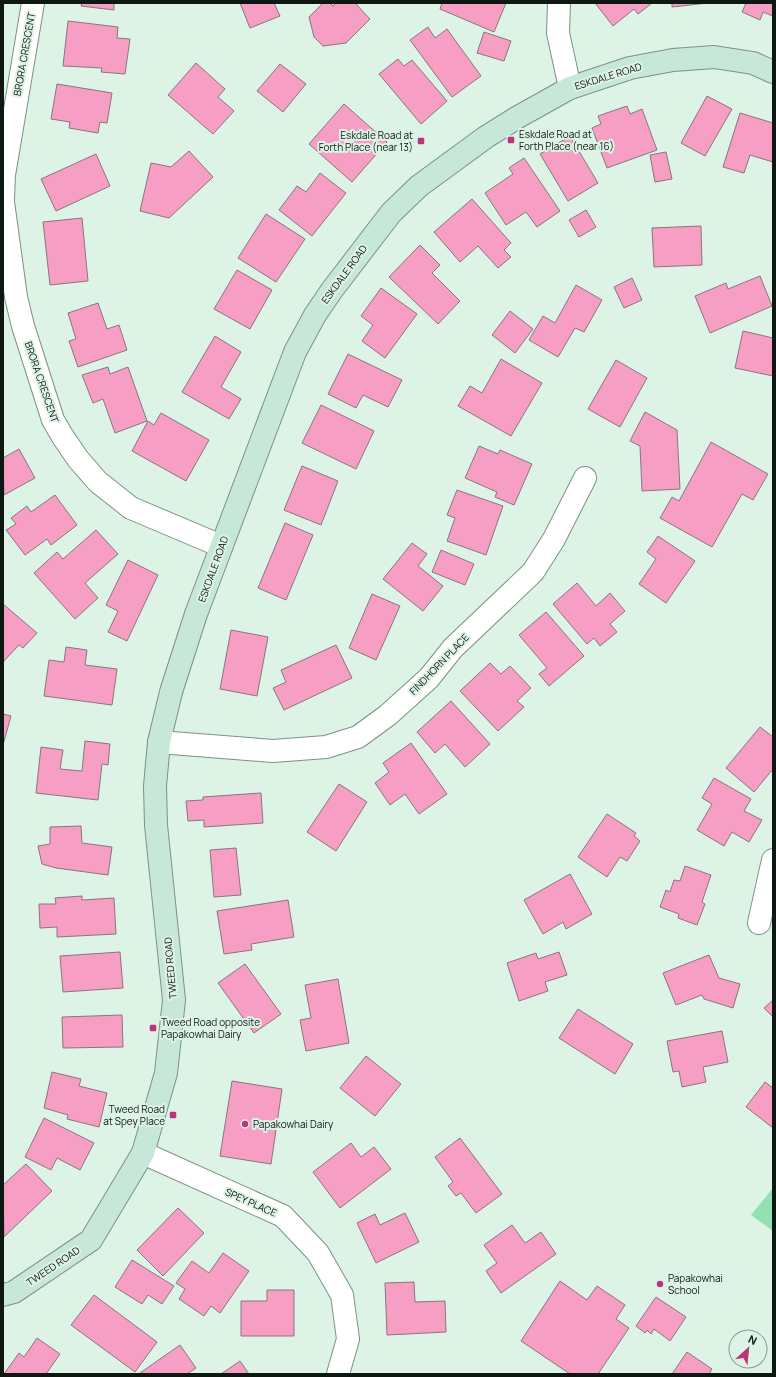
<svg xmlns="http://www.w3.org/2000/svg" width="776" height="1377" viewBox="0 0 776 1377" font-family="Manrope,sans-serif">
<style>
.green{fill:#93e0b5}
.building{fill:#f79ec5;stroke:#8a757d}
.lines{fill:none;stroke-linecap:round;stroke-linejoin:round}
.street-casing{stroke:#7d9185;stroke-width:24}
.secondary-casing{stroke:#7d9185;stroke-width:24}
.street{stroke:#fff;stroke-width:22}
.secondary{stroke:#c7e7d8;stroke-width:22}
.poi-dot{fill:#ba367b;stroke:#ddf3e5;stroke-width:1.5}
.labels{text-anchor:middle;dominant-baseline:central;stroke-width:4;stroke-linejoin:round;paint-order:stroke}
.street-label{font-size:10px;fill:#0f1712;stroke:#ddf3e5}
.poi-label{font-size:10px;fill:#0f1712;stroke:#ddf3e5;text-anchor:start}
</style>
<rect width="100%" height="100%" fill="#ddf3e5"/>
<!-- green -->
<path class="green" d="M773,1188V1231L751,1215Z"/>
<!-- building -->
<path class="building" d="M82,3H114V10L81,6Z
M240,3H274L280,16L250,28Z
M323,3H330L333,6L336,3H355L370,19L346,43L323,46L314,37L309,17Z
M442,3H506L494,32L440,9Z
M595,3H652L638,14L634,9L613,26Z
M672,3H708L672,7Z
M746,3H773V16L763,12L760,20L742,12Z
M68,21L118,27L117,38L130,39L125,74L101,72L102,68L63,66Z
M428,27L435,38L447,29L481,76L452,97L410,40Z
M484,32L511,41L504,61L477,53Z
M398,59L404,66L412,60L447,101L421,124L379,74Z
M196,63L225,89L218,97L234,111L213,134L168,95Z
M280,64L306,84L283,112L257,91Z
M57,84L112,93L107,123L100,122L98,133L69,128L70,122L51,119Z
M707,96L732,109L705,156L681,143Z
M344,104L387,142L352,182L309,144Z
M627,106L630,114L642,109L657,150L607,168L592,128L601,124L598,116Z
M740,113L773,123V162L750,155L744,173L723,167Z
M570,136L598,183L568,201L540,154Z
M189,151L213,177L169,218L140,211L151,163L171,167Z
M666,152L672,179L655,182L650,155Z
M96,154L110,186L56,211L41,179Z
M524,158L560,211L537,227L526,212L506,225L485,193L513,174L509,168Z
M320,173L346,193L312,236L279,210L297,186L306,192Z
M472,199L511,243L504,250L511,257L498,268L478,246L460,262L434,232Z
M586,210L596,227L579,237L569,220Z
M266,214L305,239L276,282L238,258Z
M82,218L88,281L50,285L43,222Z
M701,226L702,265L654,267L652,228Z
M420,245L440,265L432,273L460,301L438,324L389,277Z
M237,270L272,290L250,329L214,309Z
M760,276L772,306L710,333L695,296L726,283L728,289Z
M632,278L642,300L624,308L614,287Z
M576,285L602,300L584,332L575,328L558,357L529,340L543,316L555,323Z
M381,288L417,314L385,358L362,341L373,325L361,316Z
M98,303L107,329L119,325L127,350L78,367L69,341L76,339L68,313Z
M510,311L533,329L515,353L492,335Z
M743,331L773,338V376L735,368Z
M215,336L241,352L221,387L241,399L229,419L182,392Z
M348,354L402,380L388,407L363,395L356,408L328,394Z
M501,359L542,383L511,436L458,406L470,386L482,393Z
M616,360L647,378L620,427L588,409Z
M108,367L110,374L128,367L147,421L115,433L103,399L93,403L82,375Z
M321,405L374,431L356,469L302,443Z
M645,412L677,430L680,489L642,491L640,446L630,441Z
M161,413L209,440L186,481L132,451L148,421L154,425Z
M711,442L768,474L753,500L742,494L712,547L660,518L672,497L679,501Z
M479,446L498,454L500,450L532,464L514,505L495,497L497,492L465,478Z
M19,449L35,478L4,495L3,458Z
M302,466L338,481L321,525L284,510Z
M457,490L503,506L486,555L447,541L455,518L447,515Z
M55,495L77,525L51,545L47,539L25,555L6,530L16,524L11,518L27,506L31,512Z
M285,523L313,535L286,600L258,588Z
M96,530L118,554L85,583L98,598L75,619L34,573L57,552L63,559Z
M658,536L695,561L666,603L639,584L656,559L647,552Z
M412,543L427,554L418,566L443,586L423,611L383,579Z
M441,550L474,564L465,585L432,572Z
M128,560L158,575L127,641L108,632L118,611L106,605Z
M577,583L596,606L610,593L625,611L610,624L617,632L600,646L594,638L587,644L553,604Z
M372,594L400,606L376,660L349,648Z
M3,604L37,633L23,648L19,645L3,662Z
M546,612L584,656L549,686L539,674L547,668L519,635Z
M231,630L268,637L257,696L220,689Z
M336,645L352,678L284,710L273,688L286,682L281,670Z
M66,647L87,650L85,665L117,669L112,705L44,696L49,660L64,662Z
M490,663L501,674L510,666L531,688L517,701L524,707L498,731L460,691Z
M451,701L490,744L465,767L445,744L435,753L417,732Z
M3,714L11,716L3,745Z
M760,727L773,737V769L754,792L726,768Z
M85,741L110,744L108,765L102,764L98,800L36,793L41,747L63,750L60,769L82,771Z
M411,743L447,794L419,814L405,794L390,805L375,783L389,772L383,763Z
M714,778L751,799L744,811L762,820L749,842L732,832L724,846L697,830L712,804L702,798Z
M339,784L367,802L336,851L307,832Z
M261,793L263,823L204,827V820L188,821L186,801L203,800V797Z
M607,814L636,833L634,836L640,841L627,861L620,857L607,877L578,857Z
M81,826L82,843L112,847L108,875L56,868L42,864L38,846L50,844V827Z
M236,848L241,895L214,897L210,850Z
M685,866L711,875L702,902L705,904L697,925L678,918L679,914L660,907L666,890L670,892L674,880L680,881Z
M570,874L592,914L566,929L563,922L543,934L524,900Z
M82,896V900L114,898L116,934L57,937V927L40,928L39,904H56L55,898Z
M288,900L294,937L251,944L252,950L224,954L217,911Z
M120,952L123,988L63,992L60,956Z
M559,952L567,975L545,982L548,991L519,1001L507,963L536,953L538,959Z
M709,955L719,978L740,984L733,1008L704,999L702,995L676,1005L663,973Z
M245,964L281,1014L254,1033L218,983Z
M338,979L349,1043L306,1051L300,1020L311,1018L305,985Z
M773,1000V1017L764,1008Z
M578,1009L633,1044L615,1074L559,1038Z
M122,1015L123,1047L63,1048L62,1017Z
M722,1031L728,1062L703,1067L706,1082L682,1087L679,1071L673,1072L667,1041Z
M366,1056L401,1084L375,1116L340,1088Z
M52,1072L81,1079L79,1086L107,1093L99,1127L67,1119L68,1115L44,1108Z
M232,1081L282,1089L271,1164L220,1156Z
M765,1082L773,1088V1128L746,1107Z
M44,1118L94,1143L80,1170L57,1158L51,1170L25,1157Z
M460,1138L502,1194L476,1213L461,1193L456,1196L448,1186L453,1182L435,1157Z
M351,1143L361,1157L374,1147L391,1169L340,1208L313,1172Z
M26,1164L52,1191L4,1237L3,1185Z
M178,1208L204,1233L163,1276L137,1250Z
M405,1213L419,1242L376,1263L357,1223L375,1214L380,1225Z
M512,1225L525,1243L541,1232L556,1254L501,1293L486,1271L497,1263L484,1245Z
M223,1253L249,1271L220,1313L211,1306L204,1316L179,1299L185,1289L176,1283L192,1261L209,1273Z
M132,1260L174,1286L162,1304L148,1295L142,1304L115,1287Z
M560,1281L587,1300L597,1286L625,1305L616,1319L629,1328L598,1374H570L521,1341Z
M414,1282L415,1302L445,1301L446,1332L387,1335L385,1283Z
M267,1290H294V1336H241V1301H267Z
M94,1295L157,1342L135,1372L71,1325Z
M656,1297L686,1317L670,1341L654,1329L651,1334L647,1330L645,1333L636,1326Z
M37,1338L60,1354L46,1374H4L19,1353L24,1357Z
M180,1345L196,1368L187,1374H141L140,1373Z
M687,1352L712,1369L709,1374H672Z
M240,1361L249,1374H221Z"/>
<g class="lines">
<!-- street casing -->
<g class="street-casing">
<path id="street" d="M559,3L558,33L570,88
M3,200L4,175L33,3
M3,202L16,297L23,326L53,420L63,437L78,459L98,482L131,508L221,546
M159,742L273,751L326,747L358,737L388,715L429,678L453,648L533,572L554,539L585,478
M759,923L773,860
M143,1153L283,1216L318,1253L342,1295L348,1339L338,1374"/>
</g>
<!-- secondary casing -->
<g class="secondary-casing">
<path id="secondary" d="M3,1295L14,1292L91,1240L143,1153L166,1073L174,1000L156,825L155,786L159,742L171,692L196,614L295,352L315,315L332,290L391,213L419,186L486,137L518,117L570,88L630,68L673,60L714,57L753,63L773,72"/>
</g>
<!-- street -->
<use href="#street" class="street"/>
<!-- secondary -->
<use href="#secondary" class="secondary"/>
</g>
<!-- markers -->
<g class="poi-dot">
<rect x="507" y="136" width="8" height="8" rx="2"/>
<rect x="417" y="137" width="8" height="8" rx="2"/>
<rect x="149" y="1024" width="8" height="8" rx="2"/>
<rect x="169" y="1111" width="8" height="8" rx="2"/>
<circle cx="245" cy="1124" r="4"/>
<circle cx="660" cy="1284" r="4"/>
</g>
<g class="labels">
<!-- street labels -->
<g class="street-label">
<text transform="translate(24 54) rotate(-80)">BRORA CRESCENT</text>
<text transform="translate(608 76) rotate(-17)">ESKDALE ROAD</text>
<text transform="translate(344 274) rotate(-54)">ESKDALE ROAD</text>
<text transform="translate(42 382) rotate(71)">BRORA CRESCENT</text>
<text transform="translate(213 569) rotate(-70)">ESKDALE ROAD</text>
<text transform="translate(439 664) rotate(-46)">FINDHORN PLACE</text>
<text transform="translate(170 968) rotate(-95)">TWEED ROAD</text>
<text transform="translate(251 1202) rotate(24)">SPEY PLACE</text>
<text transform="translate(53 1266) rotate(-34)">TWEED ROAD</text>
</g>
<!-- poi labels -->
<g class="poi-label">
<text x="519" y="134">Eskdale Road at<tspan x="519" dy="12">Forth Place (near 16)</tspan></text>
<text x="413" y="135" text-anchor="end">Eskdale Road at<tspan x="413" dy="12">Forth Place (near 13)</tspan></text>
<text x="161" y="1022">Tweed Road opposite<tspan x="161" dy="12">Papakowhai Dairy</tspan></text>
<text x="165" y="1109" text-anchor="end">Tweed Road<tspan x="165" dy="12">at Spey Place</tspan></text>
<text x="253" y="1124">Papakowhai Dairy</text>
<text x="668" y="1278">Papakowhai<tspan x="668" dy="12">School</tspan></text>
</g>
</g>
<!-- border -->
<rect width="776" height="1377" fill="none" stroke="#0f1712" stroke-width="8"/>
<!-- north arrow -->
<g transform="translate(748 1349) rotate(27)"><circle r="19" fill="#ddf3e5" stroke="#8b9b91"/>
<path d="M0-3L7 15L0 10L-7 15Z" fill="#ba367b"/>
<text y="-6" font-size="11" font-weight="bold" text-anchor="middle" fill="#0f1712">N</text>
</g>
</svg>
